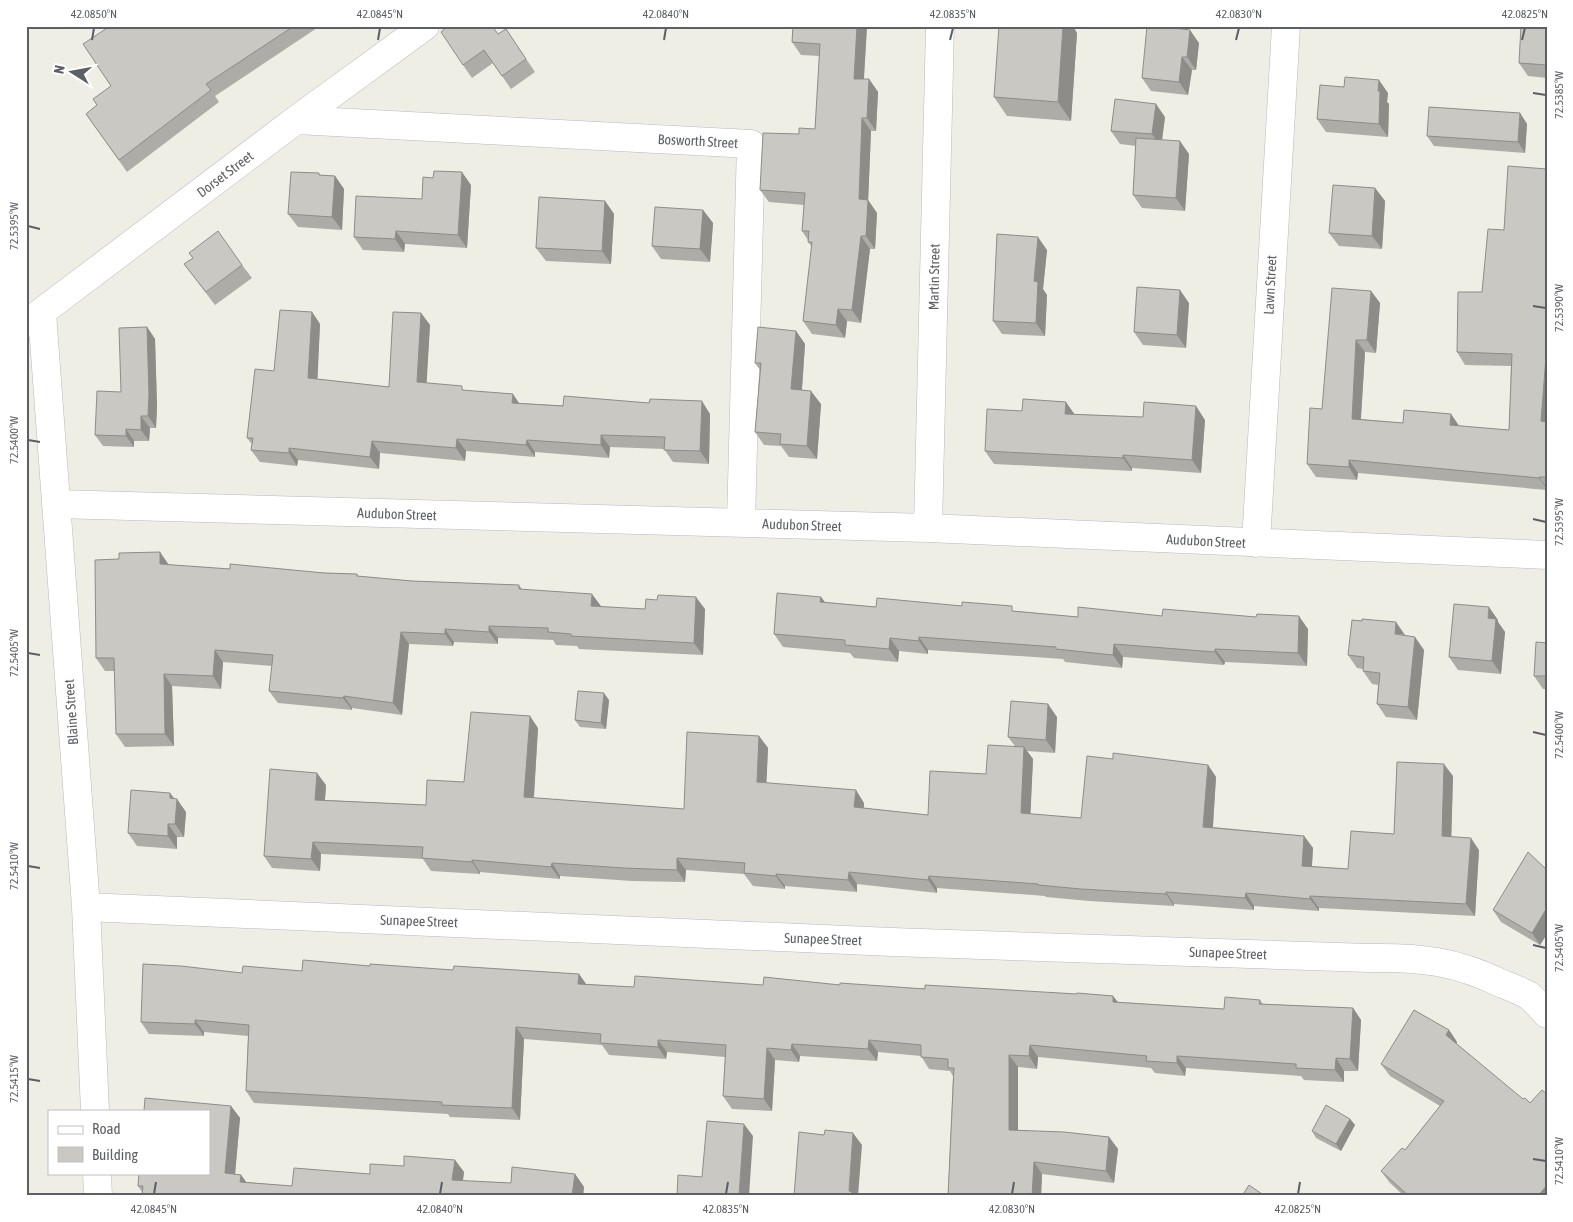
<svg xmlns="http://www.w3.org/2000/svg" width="1573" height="1222" viewBox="0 0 1573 1222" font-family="'Asap Condensed',sans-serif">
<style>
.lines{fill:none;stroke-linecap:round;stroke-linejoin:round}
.minor-casing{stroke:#b7b9bf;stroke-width:29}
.minor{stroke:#fff;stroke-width:28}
.wall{fill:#aeaca7}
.shaded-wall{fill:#8d8c88}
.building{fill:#cac8c2;stroke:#8d8c88}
.ticks{fill:none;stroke:#5c5f65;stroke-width:2}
.labels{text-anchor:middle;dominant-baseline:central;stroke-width:4.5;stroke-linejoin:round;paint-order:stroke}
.street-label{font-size:14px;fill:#5c5f65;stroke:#fff}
.neatline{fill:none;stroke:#5c5f65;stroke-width:2}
.ticks-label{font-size:12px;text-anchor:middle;fill:#5c5f65}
</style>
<rect width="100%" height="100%" fill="#efeee5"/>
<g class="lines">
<!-- minor casing -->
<g class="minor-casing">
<path id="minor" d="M296,120L751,144L741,523
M42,313L86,907L95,1111
M27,323L296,120L425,26
M56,504L928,528L1547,555
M928,528L940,26
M1256,543L1286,26
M86,907L892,942L1369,958C1421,957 1455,961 1503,984C1511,987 1520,991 1528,995C1535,1000 1541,1008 1547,1014
M97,1173L98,1196"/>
</g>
<!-- minor -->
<use href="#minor" class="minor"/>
</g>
<!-- wall -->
<path class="wall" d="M110,26H320L215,96L219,102L127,172L86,114L97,105L111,86Z
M793,26H867L864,79H869L878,92L876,131H871L868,200L877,213L875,249H870L861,323L847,321L845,338L812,334L803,321L812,247L808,242V240L802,231L804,205L769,202L760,190L815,129L820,56L801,55L792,42Z
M1547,26V78L1528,76L1519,63Z
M506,29L535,72L511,89L493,63L472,78L463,65L498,34Z
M1077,33L1071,121L1007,116L994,97Z
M1199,43L1196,70H1192L1188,95L1151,91L1142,78Z
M1344,87L1388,93L1387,102L1389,104L1388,137L1326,132L1317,119Z
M1520,113L1527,124L1525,153L1434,146L1427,136Z
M1165,117L1162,140L1189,154L1185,211L1142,208L1133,195L1136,146L1120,144L1111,131Z
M1547,169V490L1358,473L1357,480L1316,477L1307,464L1322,409L1371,291L1380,303L1376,353L1365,352L1361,419L1403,423L1459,426L1509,430L1511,366L1465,365L1457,352L1482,292L1504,230Z
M320,175L335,176L344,189L342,230L298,227L288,214Z
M471,185L467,248L405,244L404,252L363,250L354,237L422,199Z
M1375,188L1385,201L1382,249L1339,246L1329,233Z
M605,201L614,214L611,264L546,261L536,248Z
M703,210L713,223L710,262L661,259L652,246Z
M1047,250L1043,289L1047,295L1045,336L1002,334L993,321Z
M189,253L242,265L252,278L215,305L184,264L193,258Z
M1189,303L1186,348L1143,345L1134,332Z
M312,312L320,324L317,379L389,387L421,313L430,325L426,383L465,390L519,403L710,414L709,464L673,462L664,449L610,447L609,458L535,452V457L466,451L465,461L380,453L379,469L298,460L297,466L260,462L251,450L252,444L247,438L274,371Z
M147,327L155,339L157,406L156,428H150L149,441H134V447L103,446L95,435L121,392Z
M796,331L805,344L802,390L821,404L817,459L789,457L781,446L764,445L755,432L760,370L755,363Z
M1075,414L1205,420L1201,473L1132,468V471L994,464L985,451Z
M169,565L230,569L357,574L359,577L412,581L519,585L522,589L601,607L645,609H705L703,655L579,649L577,646L556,645L553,640L498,638V644L454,642L453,646L409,644L402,715L352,708V710L278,703L269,691L272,666L223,662L221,689L172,686L174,746L125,747L116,734L115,671H105L96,658Z
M821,597L825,602L876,607L1016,611L1078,617L1308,629L1307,666L1225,662L1224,665L1123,657L1122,668L1065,662L1063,659L928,650V654L899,651L898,662L854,658L850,653L783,647L774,634Z
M1498,620V622L1505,632L1501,674L1458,670L1449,657Z
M1405,636L1424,650L1417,720L1386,717L1377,704L1378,685L1372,684L1363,671V669L1357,668L1348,655Z
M1547,643V689H1543L1534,676Z
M609,700L606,729L580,727L575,720Z
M1057,717L1055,753L1027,751L1033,759L1030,814L1081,818L1113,759L1208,765L1216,777L1213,827L1304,836L1313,848L1312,866L1348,869L1394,834L1453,776L1451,837L1479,850L1475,916L1319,908V911L1254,906V910L1174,904V906L1089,901L1046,897L1045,896L937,888V893L857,884V892L785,886V889L753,886L744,874L686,870L685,882L632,881L560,876V879L480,872V874L431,871L423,859L321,854L320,871L272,868L264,856L326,785L325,800L426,805L464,782L538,728L534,798L684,809L759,736L768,748L766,783L864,803V808L928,815L986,774L1015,746L1008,737Z
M170,793L186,812L184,837H177V849L137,846L128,833Z
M1547,870V934L1540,945L1501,922L1493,910Z
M370,966L453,970L579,974L586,984L634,987L763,985H840L1113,996L1118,1002L1224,1009L1260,1000L1263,1004L1353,1008L1361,1020L1358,1071H1344V1082L1304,1080L1301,1076L1186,1068L1185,1076L1155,1073L1151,1068L1038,1057L1037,1069L1018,1067V1130L1109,1137L1118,1149L1114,1183L1042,1174L1041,1196H948L953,1076L950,1071L929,1069L921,1056L878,1052L877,1061L800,1056L799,1062L775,1060L772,1111L732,1109L723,1096L725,1057L667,1052L666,1059L609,1055L602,1045L524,1039L520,1120L450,1117L448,1114L254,1103L246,1091L248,1036L204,1032V1036L149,1034L141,1022L242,973L302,971Z
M1449,1030L1457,1042L1456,1043L1547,1196H1404L1390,1183L1381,1171L1405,1150L1440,1106L1390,1076L1381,1064Z
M231,1106L240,1118L235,1174L241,1175L246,1182L292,1186L370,1174L404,1166L455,1160L464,1172L463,1181L511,1183L575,1174L584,1187L583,1196H142V1192L138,1186Z
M1350,1119L1355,1125L1341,1151L1316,1138L1312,1131Z"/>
<!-- shaded-wall -->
<path class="shaded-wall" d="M857,26H867L863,91L854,79Z
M1063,26H1073L1077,33L1071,121L1058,102Z
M1190,30L1199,43L1196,70L1187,57Z
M1182,57L1192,70L1188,95L1179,82Z
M869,79L878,92L876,131L867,118Z
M1379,80L1388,93L1387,102L1389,104L1388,137L1379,124L1378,91Z
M1156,104L1165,117L1161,147L1152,134Z
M1520,113L1527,124L1525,153L1518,142Z
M862,118L871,131L868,205V200L877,213L875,249L866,236L859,199Z
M1180,141L1189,154L1185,211L1176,198Z
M462,172L471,185L467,248L458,235Z
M335,176L344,189L342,230L332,217Z
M1375,188L1385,201L1382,249L1372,236Z
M605,201L614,214L611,264L602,251Z
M703,210L713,223L710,262L700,249Z
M396,231L405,244L404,252L395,239Z
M861,236L870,249L861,323L852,310Z
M1038,237L1047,250L1043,289L1047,295L1045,336L1036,323L1034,281Z
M1180,290L1189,303L1186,348L1177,335Z
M1371,291L1380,303L1376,353L1367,340Z
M838,309L847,321L845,338L836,325Z
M312,312L320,324L317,390L308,378Z
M421,313L430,325L426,394L417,382Z
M147,327L155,339L157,406L156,428L148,416Z
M796,331L805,344L801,402L791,389Z
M1356,340L1365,352L1360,431L1352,419Z
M1547,344V430L1541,421Z
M811,391L821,404L817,459L807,446Z
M513,394L521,406L512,403Z
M702,401L710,414L709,464L700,451Z
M1066,402L1075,415L1065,414Z
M1196,406L1205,420L1201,473L1192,460Z
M1451,414L1460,427L1450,425Z
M141,416L150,428L149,441L141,430Z
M126,429L134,441V447L126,436Z
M601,435L610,447L609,458L601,445Z
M457,439L466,451L465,461L456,448Z
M527,440L535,452V457L526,445Z
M372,441L380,453L379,469L370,457Z
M289,448L298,460L297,466L289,453Z
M1123,455L1132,468V471L1123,458Z
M1349,460L1358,473L1357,480L1349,467Z
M1539,477L1547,488V489L1539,478Z
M160,552L169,565L160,564Z
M592,594L601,606H591Z
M696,597L705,609L703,655L694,643Z
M821,597L830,610L820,602Z
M1489,607L1498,620V622L1505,632L1501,674L1492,661L1488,618Z
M1299,616L1308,629L1307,666L1298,653Z
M1396,622L1405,635L1395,634Z
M489,626L498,638V644L489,632Z
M445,629L454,642L453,646L445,634Z
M401,632L409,644L402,715L393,703Z
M919,637L928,650V654L919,641Z
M1415,637L1424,650L1417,720L1408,707Z
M890,638L899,651L898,662L889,649Z
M1114,644L1123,657L1122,668L1113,655Z
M1215,649L1225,662L1224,665L1215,652Z
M215,650L223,662L221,689L213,676Z
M164,674L172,686L174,746L165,734Z
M604,693L609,700L606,729L601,723Z
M344,696L352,708V710L343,698Z
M1048,704L1057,717L1055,753L1046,740Z
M530,716L538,728L533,809L524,797Z
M759,736L768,748L766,794L757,782Z
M1024,747L1033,759L1030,825L1021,813Z
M1444,764L1453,776L1451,849L1442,836Z
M1208,765L1216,777L1212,839L1203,827Z
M317,773L326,785L324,812L315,800Z
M856,790L864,803L863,820L854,807Z
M170,793L176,802L177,799L186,812L184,837L175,824L170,798Z
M168,824L177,837V849L168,836Z
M1304,836L1313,848L1311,878L1302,866Z
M1471,838L1479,850L1475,916L1466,904Z
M313,842L321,854L320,871L311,859Z
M677,858L686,870L685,882L677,870Z
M472,860L480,872V874L472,862Z
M552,863L560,876V879L551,867Z
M849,872L857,884V892L848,880Z
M776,874L785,886V889L776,876Z
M929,876L937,888V893L928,880Z
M1166,892L1174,904V906L1166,894Z
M1246,893L1254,906V910L1245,898Z
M1310,896L1319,908V911L1310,899Z
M1545,911L1547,914V934L1540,945L1532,933Z
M579,974L588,987L578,984Z
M1113,996L1122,1008L1113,1002Z
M1353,1008L1361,1020L1358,1071L1350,1059Z
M195,1020L204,1032V1036L195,1024Z
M516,1027L524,1039L520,1120L512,1108Z
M1449,1030L1457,1042L1454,1047L1446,1035Z
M658,1040L667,1052L666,1059L658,1047Z
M869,1040L878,1052L877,1061L868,1049Z
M792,1044L800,1056L799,1062L791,1050Z
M1030,1045L1038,1057L1037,1069L1029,1056Z
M767,1048L775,1060L772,1111L764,1099Z
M1009,1055L1018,1067V1142L1009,1130Z
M1177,1056L1186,1068L1185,1076L1177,1063Z
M1336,1058L1344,1071V1082L1335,1070Z
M231,1106L240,1118L234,1186L225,1173Z
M1350,1119L1355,1125L1341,1151L1336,1144Z
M744,1124L753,1136L749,1196H739Z
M853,1133L862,1145L858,1196H851L849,1191Z
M1109,1137L1118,1149L1114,1183L1106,1171Z
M455,1160L464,1172L461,1193L452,1180Z
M26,1161L29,1190L26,1186Z
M1034,1162L1042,1174L1041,1196H1032Z
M575,1174L584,1187L583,1196H572Z
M241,1175L250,1187L240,1182Z
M1547,1185V1196H1538Z
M26,1187L28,1190V1196H26Z"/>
<!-- building -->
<path class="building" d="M110,26H294L206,84L211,90L119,160L86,114L97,105L93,99L111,86L83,44Z
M448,26H492L498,34L506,29L526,59L502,76L484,50L463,65L441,32Z
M793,26H857L854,79H869L867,118H862L859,199L868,200L866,236H861L852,310L838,309L836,325L803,321L812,242H808L809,231H802L805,193L760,190L763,133L799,134V128L815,129L820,44L792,42Z
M999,26H1063L1058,102L994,97Z
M1147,26H1159L1190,30L1187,57H1182L1179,82L1142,78Z
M1521,26H1547V65L1519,63Z
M1345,77L1379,80L1378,91H1380L1379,124L1317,119L1320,85L1344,87Z
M1115,99L1156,104L1152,134L1111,131Z
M1429,107L1520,113L1518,142L1427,136Z
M1136,138L1180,141L1176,198L1133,195Z
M1508,166L1547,169V344L1541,421L1547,422V477H1539V478L1349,460V467L1307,464L1310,408L1322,409L1332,288L1371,291L1367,340H1356L1352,419L1403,423L1404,410L1451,414L1450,425L1509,430L1512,354L1457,352L1458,292H1482L1488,229L1504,230Z
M434,171L462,172L458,235L396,231L395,239L354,237L356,196L422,199L423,177L433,178Z
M291,172L319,173V175L335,176L332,217L288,214Z
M1333,185L1375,188L1372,236L1329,233Z
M539,197L605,201L602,251L536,248Z
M655,207L703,210L700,249L652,246Z
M218,231L242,265L206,292L184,264L193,258L189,253Z
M997,234L1038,237L1034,281L1038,282L1036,323L993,321Z
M1137,287L1180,290L1177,335L1134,332Z
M280,310L312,312L308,378L389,387L393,312L421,313L417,382L462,386V390L513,394L512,403L563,406L564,396L649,403L650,399L702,401L700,451L664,450L665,437L601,435V445L527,440L526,445L457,439L456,448L372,441L370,457L289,448V453L251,450L253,438H247L255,369L274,371Z
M147,327L149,394L148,416H141V430L126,429V436L95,435L97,391L121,392L119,328Z
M758,327L796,331L791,389L811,391L807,446L780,444L781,434L755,432L761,363H755Z
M1023,399L1066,402L1065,414L1143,417L1144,402L1196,406L1192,460L1123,455V458L985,451L987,409L1022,411Z
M160,552V564L230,569V564L324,573L357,574V576L412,581L519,585V589L592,594L591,606L645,609L646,599L657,600L658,595L696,597L694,643L571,636V634L548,632V628L489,626V632L445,629V634L401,632L393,703L344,696L343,698L269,691L273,655L215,650L213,676L164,674L165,734H116L114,658H96L95,560L119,559V553Z
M777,593L821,597L820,602L876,607L877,598L962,606V602L1012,606V611L1078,617V607L1162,616L1163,609L1256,617L1257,614L1299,616L1298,653L1215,649V652L1114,644L1113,655L1056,649V647L919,637V641L890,638L889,649L845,645V640L774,634Z
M1454,604L1489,607L1488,618L1496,619L1492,661L1449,657Z
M1362,619L1396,622L1395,634L1415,637L1408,707L1377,704L1380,673L1363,671L1364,657L1348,655L1352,620L1362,621Z
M1536,642L1547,643V676H1534Z
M578,691L604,693L601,723L575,720Z
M1011,701L1048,704L1046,740L1008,737Z
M471,712L530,716L524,797L684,809L687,732L759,736L757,782L856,790L854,807L928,815L930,771L986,774L988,745L1024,747L1021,813L1081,818L1087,756L1113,759V753L1208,765L1203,827L1304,836L1302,866L1348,869L1351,831L1394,834L1397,762L1444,764L1442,836L1471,838L1466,904L1310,896V899L1246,893L1245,898L1166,892V894L1081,889L1038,885V884L929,876L928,880L849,872L848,880L776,874V876L744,873L745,863L677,858V870L623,868L552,863L551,867L472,860V862L422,858L423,847L313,842L311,859L264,856L270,769L317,773L315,800L426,805L427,780L464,782Z
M131,790L170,793V798L177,799L175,824H168V836L128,833Z
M1528,852L1547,870V913L1545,911L1532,933L1493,910Z
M303,960L370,966V964L453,970L454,966L579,974L578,984L634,987L635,976L763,985L764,977L840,985V983L925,989V985L1077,994V993L1113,996V1002L1224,1009L1225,997L1260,1000L1259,1004L1353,1008L1350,1059L1336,1058L1335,1070L1296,1068V1064L1177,1056V1063L1146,1061L1147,1056L1030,1045L1029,1056L1009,1055V1130L1064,1132L1109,1137L1106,1171L1034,1162L1032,1196H948L954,1068H948V1059L921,1057V1045L869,1040L868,1049L792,1044L791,1050L767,1048L764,1099L723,1096L726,1045L658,1040V1047L600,1043L601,1034L516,1027L512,1108L442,1105V1102L246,1091L249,1025L195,1020V1024L141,1022L143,964L181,966L242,973L243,966L302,971Z
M1414,1010L1449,1030L1446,1035L1523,1099L1525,1098L1530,1103L1542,1090L1547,1094V1185L1538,1196H1409L1381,1171L1402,1148L1405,1150L1444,1101L1381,1064Z
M145,1098L231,1106L225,1173L241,1175L240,1182L292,1186L294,1168L370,1174V1164L404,1166V1156L455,1160L452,1180L511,1183L512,1167L575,1174L572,1196H142L143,1186H138L139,1173H209V1111H144Z
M1326,1105L1350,1119L1336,1144L1312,1131Z
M707,1121L744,1124L739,1196H677L678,1175L702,1177Z
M825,1130L853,1133L849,1191L852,1192L851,1196H794L799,1132L824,1135Z
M1249,1185L1265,1196H1242Z"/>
<!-- ticks -->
<path class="ticks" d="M92,40L94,28M378,40L380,28M664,40L666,28M950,40L953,28M1236,40L1239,28M1522,40L1525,28M1533,93L1546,95M28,226L40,229M1533,306L1546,308M28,440L40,442M1533,519L1546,522M28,653L40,655M1533,732L1546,735M28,866L40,868M1533,945L1546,948M28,1079L40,1081M1533,1159L1546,1161M154,1194L156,1182M440,1194L442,1182M726,1194L728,1182M1012,1194L1014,1182M1298,1194L1300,1182"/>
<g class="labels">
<!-- street labels -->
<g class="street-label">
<text transform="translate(698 141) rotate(3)">Bosworth Street</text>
<text transform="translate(225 174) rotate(-37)">Dorset Street</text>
<text transform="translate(934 277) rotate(-89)">Martin Street</text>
<text transform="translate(1270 285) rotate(-87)">Lawn Street</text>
<text transform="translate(397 514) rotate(2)">Audubon Street</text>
<text transform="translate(802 525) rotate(2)">Audubon Street</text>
<text transform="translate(1206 541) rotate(3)">Audubon Street</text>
<text transform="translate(71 712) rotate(-94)">Blaine Street</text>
<text transform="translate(419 921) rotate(2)">Sunapee Street</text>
<text transform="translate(823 939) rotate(2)">Sunapee Street</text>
<text transform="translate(1228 953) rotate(2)">Sunapee Street</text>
</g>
</g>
<!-- border -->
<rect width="1573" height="1222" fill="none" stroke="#ffffff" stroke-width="55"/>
<!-- legend -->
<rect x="48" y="1110" width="162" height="65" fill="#ffffff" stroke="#bebfc1"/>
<rect x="58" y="1126" width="25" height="8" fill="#ffffff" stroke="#bebfc1"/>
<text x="92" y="1134" font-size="15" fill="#5c5f65">Road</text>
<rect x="58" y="1147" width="25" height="15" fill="#cac8c2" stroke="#bebfc1"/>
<text x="92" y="1160" font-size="15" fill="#5c5f65">Building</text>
<!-- north arrow -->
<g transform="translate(72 72) rotate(281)" stroke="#ffffff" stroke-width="4" paint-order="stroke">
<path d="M0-4L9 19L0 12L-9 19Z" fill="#5c5f65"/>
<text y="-8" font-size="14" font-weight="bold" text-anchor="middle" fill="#5c5f65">N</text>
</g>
<rect x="28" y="28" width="1518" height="1166" class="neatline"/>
<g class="ticks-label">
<text x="94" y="18">42.0850°N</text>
<text x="380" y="18">42.0845°N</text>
<text x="666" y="18">42.0840°N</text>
<text x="953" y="18">42.0835°N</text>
<text x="1239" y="18">42.0830°N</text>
<text x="1525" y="18">42.0825°N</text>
<text transform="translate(1559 95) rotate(-90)" y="4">72.5385°W</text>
<text transform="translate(14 226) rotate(-90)" y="4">72.5395°W</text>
<text transform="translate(1559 308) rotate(-90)" y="4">72.5390°W</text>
<text transform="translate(14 440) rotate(-90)" y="4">72.5400°W</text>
<text transform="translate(1559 522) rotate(-90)" y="4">72.5395°W</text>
<text transform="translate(14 653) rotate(-90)" y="4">72.5405°W</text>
<text transform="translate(1559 735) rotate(-90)" y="4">72.5400°W</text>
<text transform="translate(14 866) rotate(-90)" y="4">72.5410°W</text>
<text transform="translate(1559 948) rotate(-90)" y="4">72.5405°W</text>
<text transform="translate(14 1079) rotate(-90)" y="4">72.5415°W</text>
<text transform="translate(1559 1161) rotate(-90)" y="4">72.5410°W</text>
<text x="154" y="1213">42.0845°N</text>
<text x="440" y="1213">42.0840°N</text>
<text x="726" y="1213">42.0835°N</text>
<text x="1012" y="1213">42.0830°N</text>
<text x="1298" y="1213">42.0825°N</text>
</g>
</svg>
